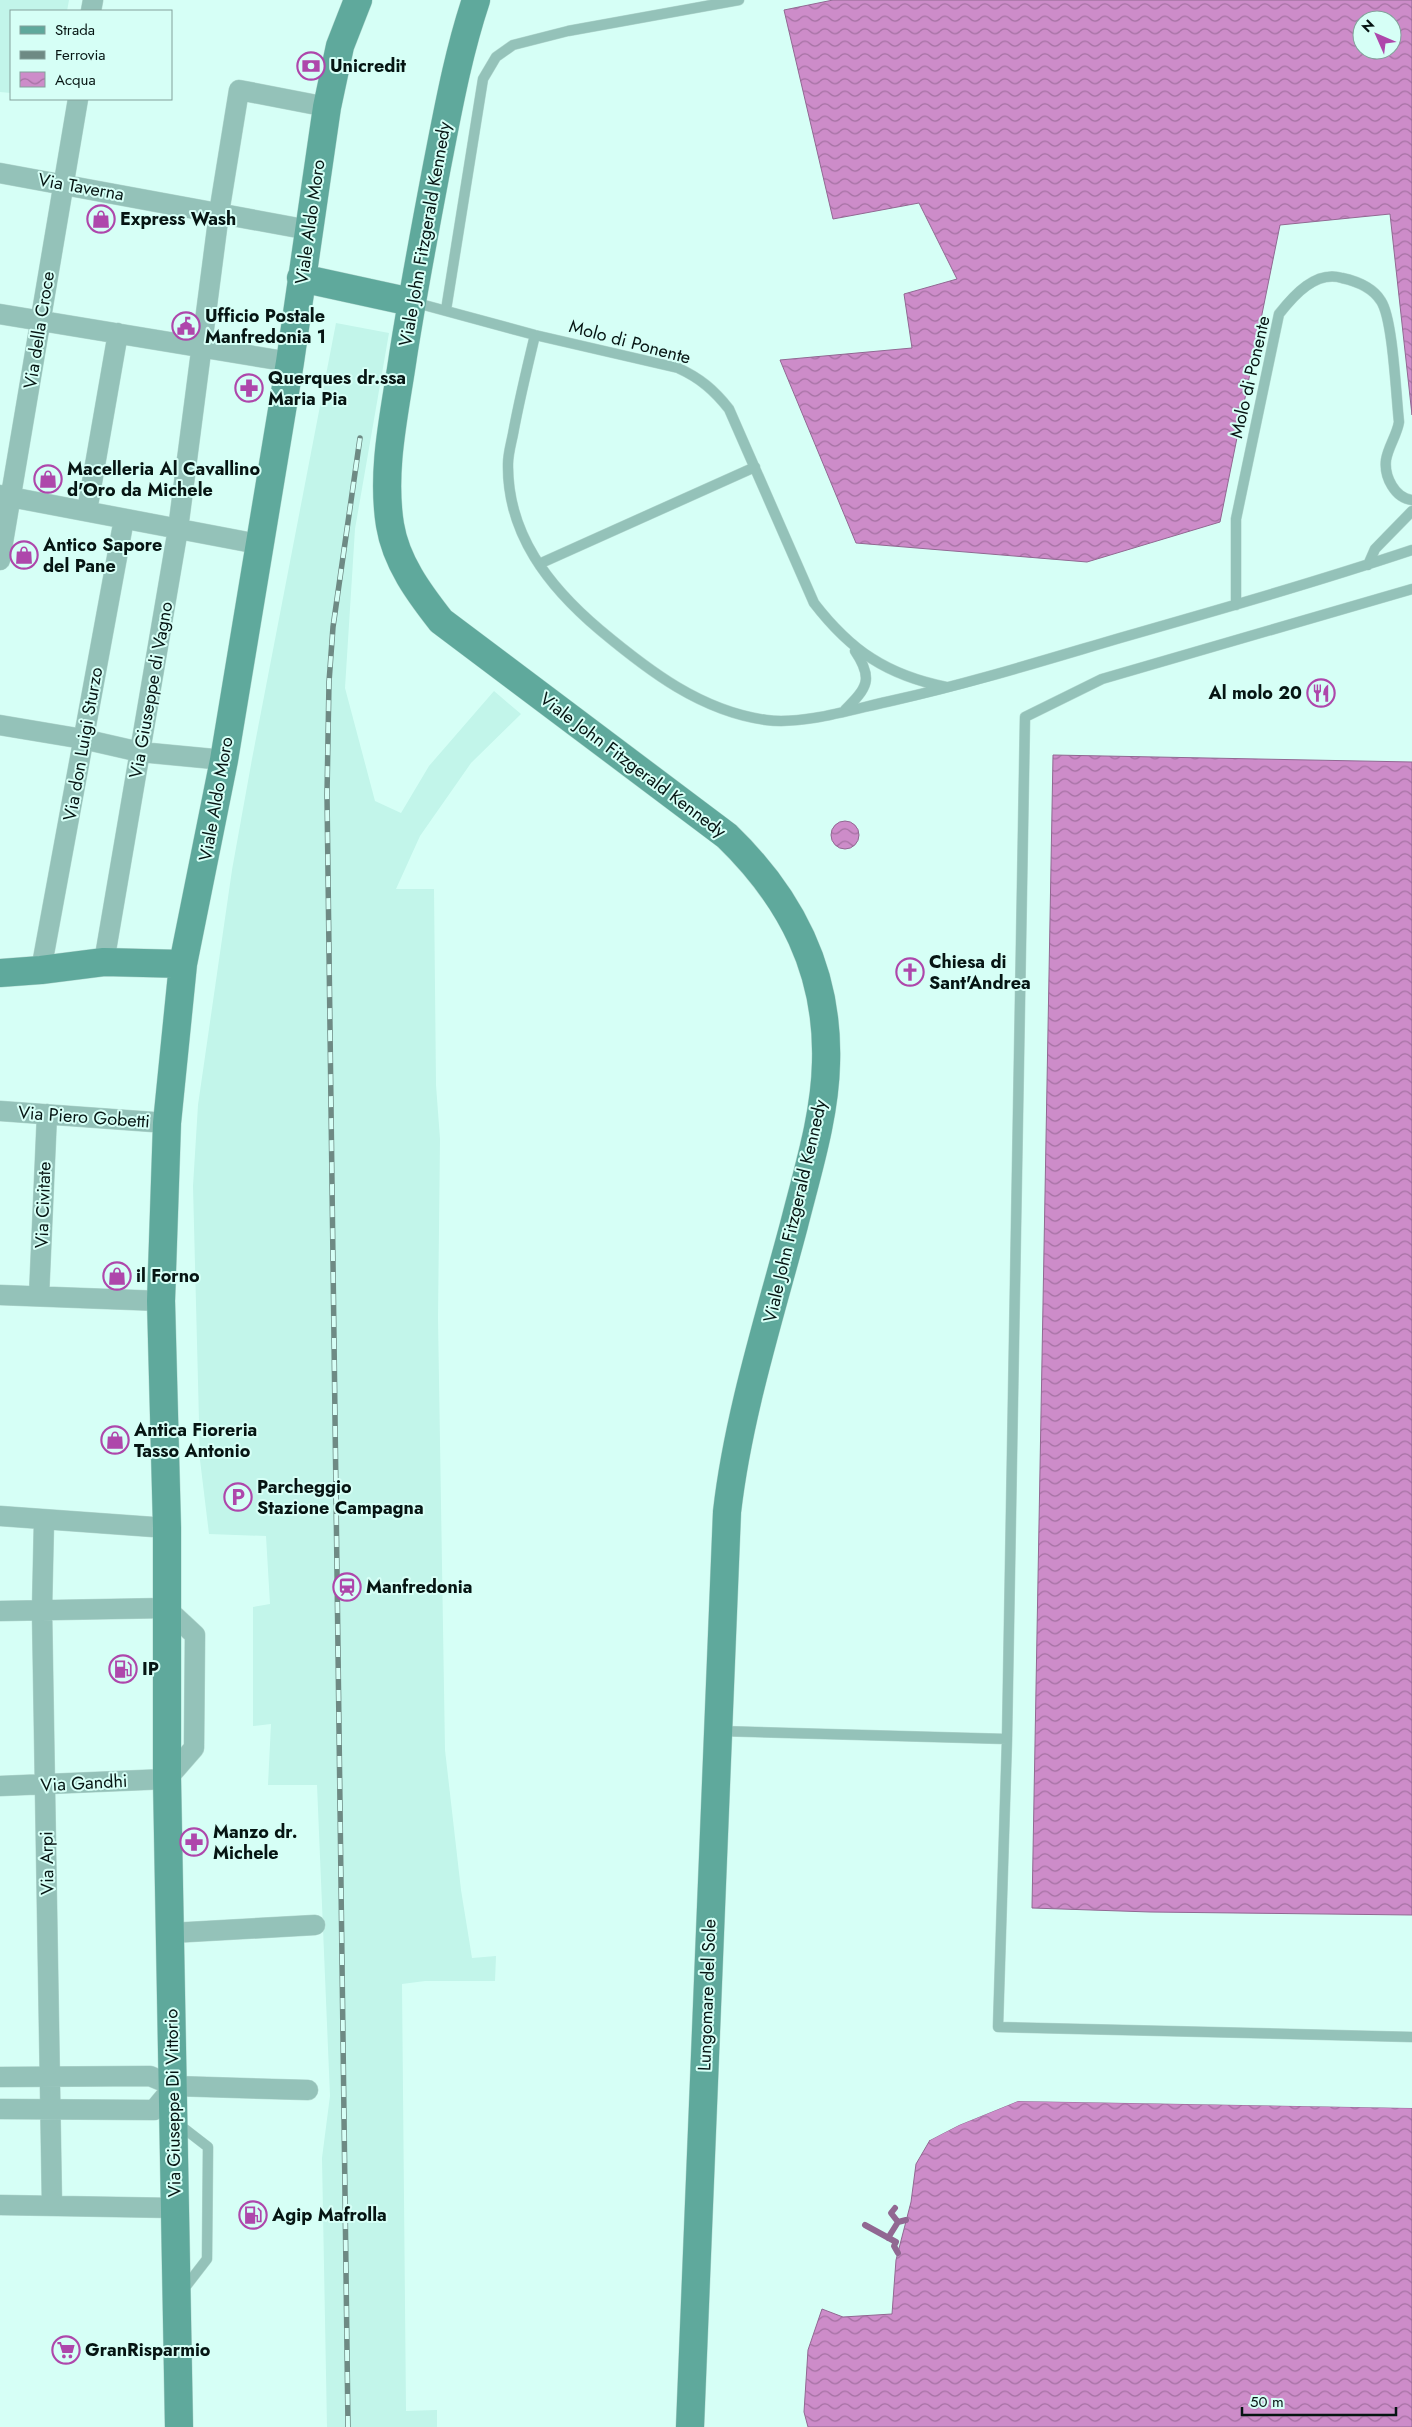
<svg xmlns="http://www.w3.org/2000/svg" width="1412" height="2427" viewBox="0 0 1412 2427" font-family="Jost,sans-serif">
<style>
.built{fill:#c2f5ea}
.water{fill:url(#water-waves);stroke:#916892;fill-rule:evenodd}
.pier{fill:#d6fff6}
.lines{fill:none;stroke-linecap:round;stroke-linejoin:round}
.stream{stroke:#916892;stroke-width:6}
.lane-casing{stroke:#b5dad2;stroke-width:11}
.street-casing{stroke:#b5dad2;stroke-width:21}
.secondary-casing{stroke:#b5dad2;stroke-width:29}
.lane{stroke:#94c2b9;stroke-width:10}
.street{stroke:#94c2b9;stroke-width:20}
.secondary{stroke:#5fa99c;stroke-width:28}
.rail-casing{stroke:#6e8a84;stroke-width:5.5}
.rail{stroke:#d6fff6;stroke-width:4;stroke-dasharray:11;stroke-linecap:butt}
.labels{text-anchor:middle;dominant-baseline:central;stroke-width:4;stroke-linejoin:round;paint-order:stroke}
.poi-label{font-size:18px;font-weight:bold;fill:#061513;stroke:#d6fff6;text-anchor:start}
.street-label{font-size:18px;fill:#061513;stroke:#d6fff6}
</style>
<defs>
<pattern id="water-waves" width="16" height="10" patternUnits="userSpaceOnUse" patternTransform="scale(1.25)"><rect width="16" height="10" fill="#cd8cc9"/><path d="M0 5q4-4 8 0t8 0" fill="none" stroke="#a471a2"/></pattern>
</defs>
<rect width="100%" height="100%" fill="#d6fff6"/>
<!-- built -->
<path class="built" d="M0,0H69L67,11H11V93L0,92Z
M336,323L389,333L355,529L345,688L375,801L401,813L429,766L494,691L521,714L471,763L420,836L396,889H434L436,1085L440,1139L438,1318L445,1750L461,1890L472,1958L496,1956L495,1981H425L402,1984L406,2411L437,2410V2427H327L322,2158L330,2096L317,1785H268L271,1724L253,1726V1607L270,1604L266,1536L209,1534L200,1460L193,1186L198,1105L232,870L252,759Z"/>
<!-- water -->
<path class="water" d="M833,0H1412V415L1390,214L1280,225L1220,522L1087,562L856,543L780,360L912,348L904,294L957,279L919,203L833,219L784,10ZM1362,20H1392V50H1362Z
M1053,755L1412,762V1915L1150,1912L1032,1908Z
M831 835a14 14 0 1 1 28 0a14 14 0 1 1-28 0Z
M1018,2101L1412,2108V2427H808L804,2412L808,2350L822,2309L843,2317L892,2314L896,2260L911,2202L916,2164L930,2140L959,2125Z"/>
<!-- pier -->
<path class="pier" d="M1018,2098L1412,2105V2108L1018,2101L959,2125L930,2140L929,2138L958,2122Z"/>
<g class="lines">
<!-- stream -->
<path class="stream" d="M895,2208L891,2213L898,2222L906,2220
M865,2225L896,2242L894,2246L898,2253
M888,2238L898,2222"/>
<!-- lane casing -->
<g class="lane-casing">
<path id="lane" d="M413,302L535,335L678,368C700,378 714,390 729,409L814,603C851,651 887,675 946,687
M446,310L483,79L496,57L513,45L568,31L739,0
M535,335C527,368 519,401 513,434C511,444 508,454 508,464C507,534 549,587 600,630C649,671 701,711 766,720C806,725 856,708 895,700C971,683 1045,660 1120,638C1218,610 1316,582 1412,550
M539,564L755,467
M1368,565L1375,549L1412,511
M1412,589L1102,679L1025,717L1007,1739L998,2027L1412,2037
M1236,605V519L1279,314C1294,295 1316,270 1342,278C1356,281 1373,288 1381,301C1393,319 1396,396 1399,422C1397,435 1388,447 1386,460C1384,477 1395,498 1412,500
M845,710C867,688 874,679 855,651
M719,1731L1007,1739
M177,2123L208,2147L207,2259L183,2290"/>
</g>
<!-- street casing -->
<g class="street-casing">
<path id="street" d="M91,11L93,0
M0,173L309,230
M0,314L290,362
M0,495L258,544
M87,511L118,333
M0,560L78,99
M0,725L83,739L140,752L224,760
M104,962L178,529L219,213L239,90L327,107
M41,970L124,519
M0,1111L167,1123
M0,1295L161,1301
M39,1296L47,1114
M0,1516L167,1528
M44,1520L42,1610L52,2206
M0,1611L166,1608L195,1635L194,1748L167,1779L0,1786
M171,1933L315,1925
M0,2077L150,2076L174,2086L308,2090
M0,2109L154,2110L174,2086
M0,2205L175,2208"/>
</g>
<!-- secondary casing -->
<g class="secondary-casing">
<path id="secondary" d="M476,0C458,54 448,110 437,166C425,229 413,292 403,356C395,412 381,469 390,525C396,562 419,593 441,621L727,836C791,898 829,971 826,1063C825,1117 807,1173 794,1225C769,1319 738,1416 727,1512L690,2427
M301,278L411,302
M0,973L41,970L104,962L183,964
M179,2427L167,1779V1528L161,1301L167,1123L183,964L224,760L290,362L327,107L340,46L358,0"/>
</g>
<!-- lane -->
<use href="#lane" class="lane"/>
<!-- street -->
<use href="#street" class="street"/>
<!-- secondary -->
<use href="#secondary" class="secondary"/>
<!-- rail casing -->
<g class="rail-casing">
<path id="rail" d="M348,2427L327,795L329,682L333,627L360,438"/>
</g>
<!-- rail -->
<use href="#rail" class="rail"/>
</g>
<!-- icons -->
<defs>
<g id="bank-ring" transform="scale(1.4375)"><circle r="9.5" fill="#d6fff6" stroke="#ae47ab" stroke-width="1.5"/><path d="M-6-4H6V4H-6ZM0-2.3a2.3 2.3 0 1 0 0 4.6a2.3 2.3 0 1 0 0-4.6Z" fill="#ae47ab"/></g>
<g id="shop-ring" transform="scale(1.4375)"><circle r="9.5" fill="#d6fff6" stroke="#ae47ab" stroke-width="1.5"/><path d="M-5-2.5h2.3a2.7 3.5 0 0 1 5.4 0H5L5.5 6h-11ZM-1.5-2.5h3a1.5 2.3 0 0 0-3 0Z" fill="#ae47ab"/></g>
<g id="civic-ring" transform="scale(1.4375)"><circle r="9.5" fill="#d6fff6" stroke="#ae47ab" stroke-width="1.5"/><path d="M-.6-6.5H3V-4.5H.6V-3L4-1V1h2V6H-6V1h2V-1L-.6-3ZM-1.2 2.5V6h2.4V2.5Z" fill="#ae47ab"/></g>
<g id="pharmacy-ring" transform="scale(1.4375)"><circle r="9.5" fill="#d6fff6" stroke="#ae47ab" stroke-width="1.5"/><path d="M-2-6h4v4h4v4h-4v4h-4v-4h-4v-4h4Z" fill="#ae47ab"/></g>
<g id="restaurant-ring" transform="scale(1.4375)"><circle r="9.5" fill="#d6fff6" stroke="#ae47ab" stroke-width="1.5"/><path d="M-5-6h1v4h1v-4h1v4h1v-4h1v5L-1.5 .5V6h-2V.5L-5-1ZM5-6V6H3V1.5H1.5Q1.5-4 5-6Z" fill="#ae47ab"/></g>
<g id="church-ring" transform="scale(1.4375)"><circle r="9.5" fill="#d6fff6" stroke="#ae47ab" stroke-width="1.5"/><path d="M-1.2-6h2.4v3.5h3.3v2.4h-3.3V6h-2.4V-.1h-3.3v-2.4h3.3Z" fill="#ae47ab"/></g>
<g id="parking-ring" transform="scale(1.4375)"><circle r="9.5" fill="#d6fff6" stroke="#ae47ab" stroke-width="1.5"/><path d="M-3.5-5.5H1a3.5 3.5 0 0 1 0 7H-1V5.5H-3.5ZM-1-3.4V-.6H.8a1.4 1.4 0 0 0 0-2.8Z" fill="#ae47ab"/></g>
<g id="station-ring" transform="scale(1.4375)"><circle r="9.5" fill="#d6fff6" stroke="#ae47ab" stroke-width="1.5"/><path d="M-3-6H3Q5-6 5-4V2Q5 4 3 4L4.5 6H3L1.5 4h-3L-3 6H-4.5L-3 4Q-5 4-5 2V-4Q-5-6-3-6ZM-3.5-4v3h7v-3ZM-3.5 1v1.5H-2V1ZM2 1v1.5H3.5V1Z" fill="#ae47ab"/></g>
<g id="fuel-ring" transform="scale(1.4375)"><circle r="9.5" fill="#d6fff6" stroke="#ae47ab" stroke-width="1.5"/><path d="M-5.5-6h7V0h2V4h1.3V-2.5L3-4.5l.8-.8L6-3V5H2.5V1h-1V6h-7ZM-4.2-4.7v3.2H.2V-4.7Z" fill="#ae47ab"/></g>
<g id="supermarket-ring" transform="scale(1.4375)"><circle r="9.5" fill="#d6fff6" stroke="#ae47ab" stroke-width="1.5"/><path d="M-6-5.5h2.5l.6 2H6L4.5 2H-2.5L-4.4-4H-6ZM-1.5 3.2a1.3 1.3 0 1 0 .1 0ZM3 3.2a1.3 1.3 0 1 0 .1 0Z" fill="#ae47ab"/></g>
</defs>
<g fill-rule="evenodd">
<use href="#bank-ring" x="311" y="66"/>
<use href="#shop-ring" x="101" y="219"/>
<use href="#civic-ring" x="186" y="326"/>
<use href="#pharmacy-ring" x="249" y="388"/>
<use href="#shop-ring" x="48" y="479"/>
<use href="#shop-ring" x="24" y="555"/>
<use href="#restaurant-ring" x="1321" y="693"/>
<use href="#church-ring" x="910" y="972"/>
<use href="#shop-ring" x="117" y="1276"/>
<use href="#shop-ring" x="115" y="1440"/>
<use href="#parking-ring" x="238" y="1497"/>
<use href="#station-ring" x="347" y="1587"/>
<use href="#fuel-ring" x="123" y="1669"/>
<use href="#pharmacy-ring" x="194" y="1842"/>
<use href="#fuel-ring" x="253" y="2215"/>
<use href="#supermarket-ring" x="66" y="2350"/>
</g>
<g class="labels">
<!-- poi labels -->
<g class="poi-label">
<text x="330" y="66">Unicredit</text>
<text x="120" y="219">Express Wash</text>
<text x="205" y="316">Ufficio Postale<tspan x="205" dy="21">Manfredonia 1</tspan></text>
<text x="268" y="378">Querques dr.ssa<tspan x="268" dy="21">Maria Pia</tspan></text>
<text x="67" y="469">Macelleria Al Cavallino<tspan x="67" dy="21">d'Oro da Michele</tspan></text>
<text x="43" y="545">Antico Sapore<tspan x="43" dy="21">del Pane</tspan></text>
<text x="1302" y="693" text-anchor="end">Al molo 20</text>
<text x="929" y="962">Chiesa di<tspan x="929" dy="21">Sant'Andrea</tspan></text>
<text x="136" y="1276">il Forno</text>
<text x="134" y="1430">Antica Fioreria<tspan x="134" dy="21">Tasso Antonio</tspan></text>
<text x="257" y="1487">Parcheggio<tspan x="257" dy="21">Stazione Campagna</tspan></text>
<text x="366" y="1587">Manfredonia</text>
<text x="142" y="1669">IP</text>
<text x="213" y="1832">Manzo dr.<tspan x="213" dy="21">Michele</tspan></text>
<text x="272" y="2215">Agip Mafrolla</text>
<text x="85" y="2350">GranRisparmio</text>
</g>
<!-- street labels -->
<g class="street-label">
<text transform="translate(81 187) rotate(10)">Via Taverna</text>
<text transform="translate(310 222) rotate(-82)">Viale Aldo Moro</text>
<text transform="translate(425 234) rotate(-80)">Viale John Fitzgerald Kennedy</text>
<text transform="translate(39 330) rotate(-81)">Via della Croce</text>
<text transform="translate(630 342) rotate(15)">Molo di Ponente</text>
<text transform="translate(1250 377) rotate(-77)">Molo di Ponente</text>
<text transform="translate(151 690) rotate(-80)">Via Giuseppe di Vagno</text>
<text transform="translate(83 744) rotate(-80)">Via don Luigi Sturzo</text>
<text transform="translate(633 765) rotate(37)">Viale John Fitzgerald Kennedy</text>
<text transform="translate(216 799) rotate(-80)">Viale Aldo Moro</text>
<text transform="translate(84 1117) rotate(4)">Via Piero Gobetti</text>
<text transform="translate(43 1205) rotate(-88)">Via Civitate</text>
<text transform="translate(795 1211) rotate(-77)">Viale John Fitzgerald Kennedy</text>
<text transform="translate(84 1783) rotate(-3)">Via Gandhi</text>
<text transform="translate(47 1863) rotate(-91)">Via Arpi</text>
<text transform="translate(707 1995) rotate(-88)">Lungomare del Sole</text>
<text transform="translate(173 2103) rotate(-91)">Via Giuseppe Di Vittorio</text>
</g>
</g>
<!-- legend -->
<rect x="10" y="10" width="162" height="90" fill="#d6fff6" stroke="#83a19b"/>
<rect x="20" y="26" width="25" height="8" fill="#5fa99c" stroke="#83a19b"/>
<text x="55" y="35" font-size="15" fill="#061513">Strada</text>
<rect x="20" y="51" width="25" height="8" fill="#6e8a84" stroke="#83a19b"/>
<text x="55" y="60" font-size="15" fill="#061513">Ferrovia</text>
<rect x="20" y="72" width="25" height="15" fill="url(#water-waves)" stroke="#83a19b"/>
<text x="55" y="85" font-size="15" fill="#061513">Acqua</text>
<!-- north arrow -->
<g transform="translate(1377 35) rotate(315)"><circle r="24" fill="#d6fff6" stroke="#83a19b"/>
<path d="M0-4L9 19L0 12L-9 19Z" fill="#ae47ab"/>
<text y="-8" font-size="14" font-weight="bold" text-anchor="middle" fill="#061513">N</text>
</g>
<!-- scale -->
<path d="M1242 2407v8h154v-8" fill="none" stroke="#061513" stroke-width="2.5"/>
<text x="1250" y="2407" font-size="15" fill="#061513" stroke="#d6fff6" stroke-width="4" paint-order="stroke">50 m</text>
</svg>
